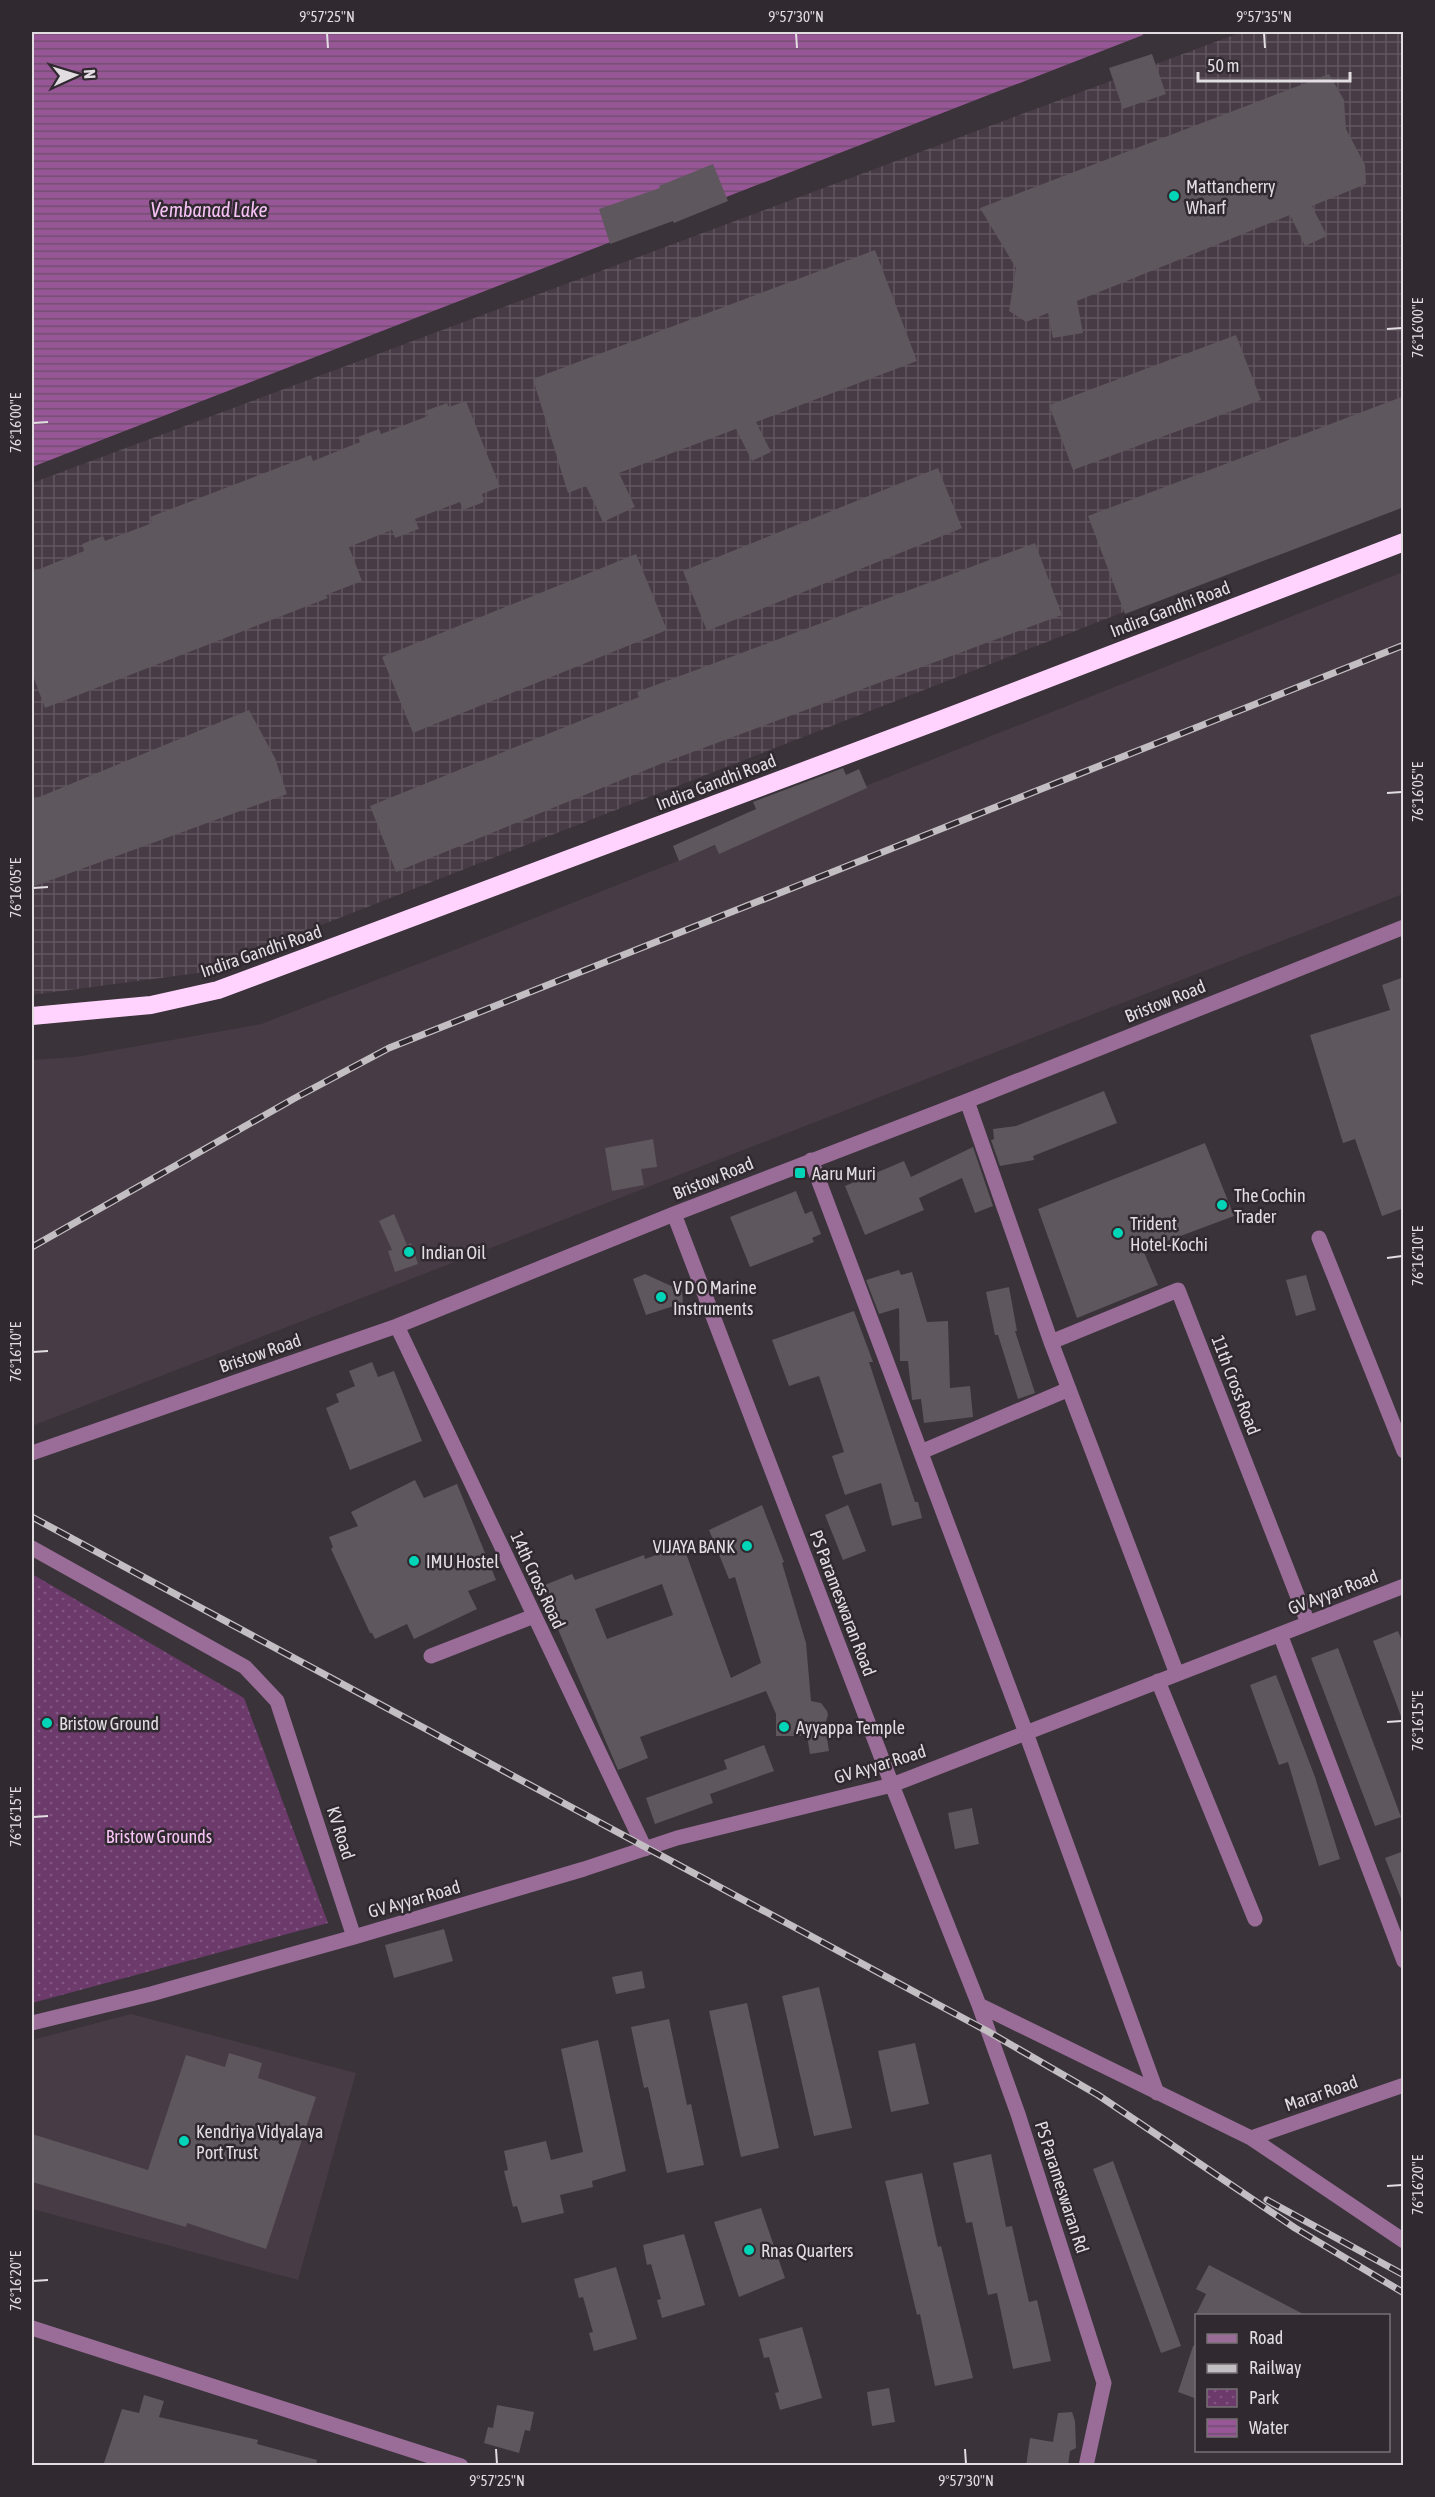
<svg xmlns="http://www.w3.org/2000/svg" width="1435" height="2497" viewBox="0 0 1435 2497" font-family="'Asap Condensed',sans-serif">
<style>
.built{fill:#473b46}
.industrial{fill:url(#industrial-grid)}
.park{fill:url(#park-dots)}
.water{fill:url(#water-rules)}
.building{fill:#5e575e;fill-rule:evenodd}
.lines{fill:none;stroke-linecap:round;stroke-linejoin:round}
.minor{stroke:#996d98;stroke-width:15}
.highway{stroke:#ffd3fd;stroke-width:18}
.rail-casing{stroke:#c2bec2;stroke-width:7}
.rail{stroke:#30292f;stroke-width:4.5;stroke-dasharray:14;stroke-linecap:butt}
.ticks{fill:none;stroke:#e1dde1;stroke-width:2}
.poi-dot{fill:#00d5b7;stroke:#30292f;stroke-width:2}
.labels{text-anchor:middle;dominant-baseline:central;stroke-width:5;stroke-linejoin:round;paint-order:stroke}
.poi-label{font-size:18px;fill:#e1dde1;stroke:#30292f;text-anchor:start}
.street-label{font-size:18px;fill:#e1dde1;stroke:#30292f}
.park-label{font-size:18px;fill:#f8c3f6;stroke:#30292f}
.water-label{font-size:20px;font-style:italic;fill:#f6c1f4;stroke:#30292f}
.neatline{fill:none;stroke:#e1dde1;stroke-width:2}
.ticks-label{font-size:15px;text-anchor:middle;fill:#e1dde1}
</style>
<defs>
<pattern id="industrial-grid" width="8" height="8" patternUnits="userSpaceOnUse" patternTransform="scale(1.5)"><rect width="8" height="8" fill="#473b46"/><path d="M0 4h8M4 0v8" fill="none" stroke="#615760"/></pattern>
<pattern id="park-dots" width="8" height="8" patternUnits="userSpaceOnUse" patternTransform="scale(1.5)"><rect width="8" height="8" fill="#6c3b6c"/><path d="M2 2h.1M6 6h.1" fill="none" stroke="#815781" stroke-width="1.8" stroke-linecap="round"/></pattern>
<pattern id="water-rules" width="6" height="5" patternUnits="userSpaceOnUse" patternTransform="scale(1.5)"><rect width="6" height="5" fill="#975796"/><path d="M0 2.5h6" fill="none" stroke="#724e71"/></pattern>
</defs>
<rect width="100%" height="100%" fill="#3a333a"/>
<!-- built -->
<path class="built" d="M1403,572V894L32,1426V1060L76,1057L261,1024L444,954Z
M131,2014L356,2073L298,2280L32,2209V2040Z"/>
<!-- industrial -->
<path class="industrial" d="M1242,32H1403V503L198,973L32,995V483Z"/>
<!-- park -->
<path class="park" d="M32,1574L244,1698L328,1923L32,2003Z"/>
<!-- water -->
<path class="water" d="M32,32H1142L1143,35L32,467Z"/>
<!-- building -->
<path class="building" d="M1152,54L1166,94L1123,109L1109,68Z
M1329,74L1344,100L1346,129L1365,165L1366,184L1312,206L1327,236L1305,246L1290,215L1077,301L1083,333L1053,338L1048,313L1026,322L1009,311L1016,268L980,208Z
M713,164L728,201L674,223L673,221L610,244L599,209L660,188L659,186Z
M875,250L917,361L756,422L771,452L752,461L736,429L619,473L635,507L603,522L586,486L568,493L533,379Z
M1236,335L1261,400L1073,470L1049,405Z
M1404,396V507L1125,614L1088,516Z
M466,401L500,487L482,494L484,502L463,510L460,502L415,519L419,529L395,538L392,530L349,547L362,581L326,595L328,598L45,708L32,673V572L84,551L82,544L103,536L105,541L152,523L150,517L311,455L313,461L360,442L358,437L379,429L381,434L428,416L425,411L447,403L449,407Z
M938,468L962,528L707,631L683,571Z
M1035,543L1062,615L663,763L396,872L370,806L639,697L637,692Z
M636,554L667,630L413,733L382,657Z
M249,710L275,758L287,794L32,887V800Z
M843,768L846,775L859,769L867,788L719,854L715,845L679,861L673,846L756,809L753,802Z
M1404,977V1208L1382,1216L1355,1139L1343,1143L1310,1035L1390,1010L1382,985Z
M1104,1091L1117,1123L1033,1156L1034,1160L1000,1166L991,1140L994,1139L993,1129L1016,1126Z
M653,1139L657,1167L641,1169L644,1185L612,1191L605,1148Z
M1205,1143L1234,1216L1143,1250L1158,1285L1077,1318L1038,1209Z
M973,1147L993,1206L975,1213L962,1178L919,1198L924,1210L865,1235L845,1186L904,1161L911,1177Z
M796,1191L805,1214L812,1211L821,1234L812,1238L814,1242L750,1267L730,1217Z
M394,1214L407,1245L411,1243L418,1264L395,1272L388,1251L392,1250L379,1221Z
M899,1270L901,1275L912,1272L927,1322L948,1321L950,1388L970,1386L973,1417L924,1423L921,1399L912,1400L908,1361H900L899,1308L879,1314L866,1280Z
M645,1274L682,1291L683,1303L646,1315L633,1279Z
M1306,1275L1316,1310L1296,1316L1286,1280Z
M1009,1287L1017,1331H1015L1035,1393L1018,1399L998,1335H995L986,1292Z
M854,1311L873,1362H869L915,1502H918L922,1518L892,1526L881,1483L845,1495L832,1456L844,1452L819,1376L789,1386L772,1340Z
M372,1362L378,1377L394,1371L422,1441L350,1470L326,1408L339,1402L336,1394L355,1386L349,1371Z
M415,1480L424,1498L457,1484L496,1580L468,1591L477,1609L414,1639L407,1624L375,1639L372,1633H370L331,1549L333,1547L329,1537L358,1526L351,1512Z
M762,1505L784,1562L782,1563L806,1643L811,1701L821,1703L827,1711L828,1715L825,1724L829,1751L810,1754L807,1736H776V1714L766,1691L640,1737L648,1758L618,1770L540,1587L572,1574L575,1580L644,1555L645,1559L683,1545L731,1678L761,1663L735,1577L729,1579L709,1530ZM662,1584L673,1615L607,1639L595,1609Z
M848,1505L866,1551L843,1560L825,1515Z
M1398,1631L1404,1646L1402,1719L1373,1641Z
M1338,1648L1401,1817L1375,1826L1311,1658Z
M1276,1675L1315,1777L1340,1859L1319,1866L1288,1762L1279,1765L1250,1685Z
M764,1745L774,1771L710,1794L713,1803L655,1824L646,1798L727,1769L724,1760Z
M972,1808L979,1844L955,1849L948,1813Z
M1404,1851V1901H1402L1385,1858Z
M444,1929L453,1961L394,1978L385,1945Z
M642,1971L645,1988L616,1994L612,1977Z
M819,1987L852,2128L814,2136L782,1996Z
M747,2003L779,2148L741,2157L709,2011Z
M669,2019L687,2105L691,2104L704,2165L667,2173L648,2087L644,2088L631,2027Z
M598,2040L626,2171L592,2181L593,2187L560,2195L564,2213L522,2223L517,2206L513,2207L504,2171L508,2170L504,2151L546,2141L551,2160L583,2152L561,2049Z
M915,2043L929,2104L891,2112L878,2051Z
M229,2053L262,2063L258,2078L316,2097L266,2249L187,2223L186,2227L32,2182V2134L148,2170L186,2055L225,2067Z
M991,2154L1006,2227L1012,2226L1029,2302L1037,2300L1051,2361L1013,2369L997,2293L988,2295L972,2222L966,2223L953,2163Z
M1113,2161L1181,2346L1161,2353L1093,2169Z
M922,2173L938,2247L941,2246L973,2378L935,2386L920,2314L917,2315L885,2181Z
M761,2208L785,2278L739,2297L714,2222Z
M684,2234L705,2305L662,2318L657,2300L661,2299L651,2264L647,2265L643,2245Z
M1209,2265L1307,2316H1195L1206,2294L1196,2289Z
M616,2267L637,2339L594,2351L589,2333L593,2332L583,2297L579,2298L574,2279Z
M802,2327L822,2398L780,2410L775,2393L779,2392L769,2357L764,2358L759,2339Z
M1193,2346H1197V2399L1178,2392Z
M889,2388L895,2422L872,2426L867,2392Z
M144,2395L164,2401L159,2417L258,2440L257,2444L317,2460L316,2466H103L122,2409L139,2413Z
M497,2405L534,2412L530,2431L525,2430L519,2453L484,2443L488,2427L493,2428Z
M1072,2412L1075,2421L1076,2448L1070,2451L1068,2466H1026L1030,2438L1053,2442L1058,2413Z"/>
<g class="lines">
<!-- minor -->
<path class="minor" d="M967,1101L1051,1342L1177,1674
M811,1160L1026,1733L1157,2093
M674,1214L892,1785L979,2005L1018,2114L1104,2383L1086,2466
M1319,1238L1404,1451
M397,1326L645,1849
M1051,1342L1178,1290L1308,1623
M921,1452L1069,1389
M32,1453L397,1326L674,1214L967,1101L1404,927
M32,1548L245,1667L277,1701L354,1937
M1280,1634L1404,1961
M431,1656L534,1616
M1158,1681L1255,1919
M979,2005L1251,2138L1404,2241
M32,2023L151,1994L354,1937L584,1869L677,1838L892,1785L1404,1586
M1251,2138L1404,2085
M32,2328L461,2466"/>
<!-- highway -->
<path class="highway" d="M32,1016L151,1005L218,990L940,720L1404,542"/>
<!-- rail casing -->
<g class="rail-casing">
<path id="rail" d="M32,1247L295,1098L389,1048L1404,645
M32,1517L989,2032L1098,2095L1295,2228L1404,2293
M1267,2200L1404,2275"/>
</g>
<!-- rail -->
<use href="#rail" class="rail"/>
</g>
<!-- ticks -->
<path class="ticks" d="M327,33L328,48M796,33L797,48M1264,33L1265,48M1387,329L1402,328M33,423L48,422M1387,793L1402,792M33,888L48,887M1387,1258L1402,1256M33,1352L48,1351M1387,1722L1402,1721M33,1817L48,1816M1387,2186L1402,2185M33,2281L48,2280M496,2449L497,2464M965,2449L966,2464"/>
<!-- markers -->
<g class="poi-dot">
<circle cx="1174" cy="196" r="6"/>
<rect x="794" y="1167" width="12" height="12" rx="3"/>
<circle cx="1222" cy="1205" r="6"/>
<circle cx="1118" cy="1233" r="6"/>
<circle cx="409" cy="1252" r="6"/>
<circle cx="661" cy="1297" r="6"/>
<circle cx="747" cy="1546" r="6"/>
<circle cx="414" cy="1561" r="6"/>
<circle cx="47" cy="1723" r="6"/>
<circle cx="784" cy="1727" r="6"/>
<circle cx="184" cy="2141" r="6"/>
<circle cx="749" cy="2250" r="6"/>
</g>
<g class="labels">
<!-- poi labels -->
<g class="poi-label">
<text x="1186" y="186">Mattancherry<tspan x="1186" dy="21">Wharf</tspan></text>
<text x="812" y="1173">Aaru Muri</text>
<text x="1234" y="1195">The Cochin<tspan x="1234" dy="21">Trader</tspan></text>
<text x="1130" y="1223">Trident<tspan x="1130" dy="21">Hotel-Kochi</tspan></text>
<text x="421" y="1252">Indian Oil</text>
<text x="673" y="1287">V D O Marine<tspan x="673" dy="21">Instruments</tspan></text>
<text x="735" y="1546" text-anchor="end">VIJAYA BANK</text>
<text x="426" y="1561">IMU Hostel</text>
<text x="59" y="1723">Bristow Ground</text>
<text x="796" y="1727">Ayyappa Temple</text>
<text x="196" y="2131">Kendriya Vidyalaya<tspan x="196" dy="21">Port Trust</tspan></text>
<text x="761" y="2250">Rnas Quarters</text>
</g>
<!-- street labels -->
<g class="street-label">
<text transform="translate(1170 609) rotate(-21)">Indira Gandhi Road</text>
<text transform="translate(716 782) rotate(-21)">Indira Gandhi Road</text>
<text transform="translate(261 951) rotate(-19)">Indira Gandhi Road</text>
<text transform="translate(1165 1001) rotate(-22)">Bristow Road</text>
<text transform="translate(713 1178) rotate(-22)">Bristow Road</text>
<text transform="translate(260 1353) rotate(-19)">Bristow Road</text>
<text transform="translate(1236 1385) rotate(69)">11th Cross Road</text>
<text transform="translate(538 1580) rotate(65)">14th Cross Road</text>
<text transform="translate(1333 1592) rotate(-21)">GV Ayyar Road</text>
<text transform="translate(843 1603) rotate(69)">PS Parameswaran Road</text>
<text transform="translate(880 1764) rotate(-17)">GV Ayyar Road</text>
<text transform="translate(341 1833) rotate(72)">KV Road</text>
<text transform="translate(414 1899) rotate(-16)">GV Ayyar Road</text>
<text transform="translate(1321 2093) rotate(-19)">Marar Road</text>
<text transform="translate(1062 2187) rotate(72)">PS Parameswaran Rd</text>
</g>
<!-- park labels -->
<g class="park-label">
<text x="159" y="1836">Bristow Grounds</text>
</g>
<!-- water labels -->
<g class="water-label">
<text x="209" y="209">Vembanad Lake</text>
</g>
</g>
<!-- border -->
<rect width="1435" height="2497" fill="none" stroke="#30292f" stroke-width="66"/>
<!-- legend -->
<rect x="1195" y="2314" width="195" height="138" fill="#30292f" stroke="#777176" stroke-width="1.5"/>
<rect x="1207" y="2334" width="30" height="9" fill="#996d98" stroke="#777176" stroke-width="1.5"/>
<text x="1249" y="2344" font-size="18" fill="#e1dde1">Road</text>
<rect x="1207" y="2364" width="30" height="9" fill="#c2bec2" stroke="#777176" stroke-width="1.5"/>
<text x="1249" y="2374" font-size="18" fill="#e1dde1">Railway</text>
<rect x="1207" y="2389" width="30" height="18" fill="url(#park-dots)" stroke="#777176" stroke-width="1.5"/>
<text x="1249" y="2404" font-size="18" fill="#e1dde1">Park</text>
<rect x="1207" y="2419" width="30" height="18" fill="url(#water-rules)" stroke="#777176" stroke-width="1.5"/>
<text x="1249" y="2434" font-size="18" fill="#e1dde1">Water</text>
<!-- north arrow -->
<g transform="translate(75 75) rotate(86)" stroke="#30292f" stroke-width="4.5" paint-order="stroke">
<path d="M0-4.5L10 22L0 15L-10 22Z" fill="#e1dde1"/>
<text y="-9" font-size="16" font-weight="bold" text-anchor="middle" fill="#e1dde1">N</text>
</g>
<!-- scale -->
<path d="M1198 72v9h152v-9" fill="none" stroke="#e1dde1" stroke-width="3"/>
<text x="1207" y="72" font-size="18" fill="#e1dde1" stroke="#30292f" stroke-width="4.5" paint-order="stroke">50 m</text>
<rect x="33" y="33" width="1369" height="2431" class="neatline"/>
<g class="ticks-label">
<text x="327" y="22">9°57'25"N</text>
<text x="796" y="22">9°57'30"N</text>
<text x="1264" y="22">9°57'35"N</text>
<text transform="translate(1418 328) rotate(-90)" y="5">76°16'00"E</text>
<text transform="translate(16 423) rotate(-90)" y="5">76°16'00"E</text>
<text transform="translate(1418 792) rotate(-90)" y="5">76°16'05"E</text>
<text transform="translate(16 888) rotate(-90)" y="5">76°16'05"E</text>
<text transform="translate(1418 1256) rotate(-90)" y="5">76°16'10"E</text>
<text transform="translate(16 1352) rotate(-90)" y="5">76°16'10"E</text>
<text transform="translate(1418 1721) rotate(-90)" y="5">76°16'15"E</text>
<text transform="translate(16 1817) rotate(-90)" y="5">76°16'15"E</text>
<text transform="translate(1418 2185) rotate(-90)" y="5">76°16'20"E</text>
<text transform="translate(16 2281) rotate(-90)" y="5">76°16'20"E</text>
<text x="497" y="2486">9°57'25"N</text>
<text x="966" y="2486">9°57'30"N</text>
</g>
</svg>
